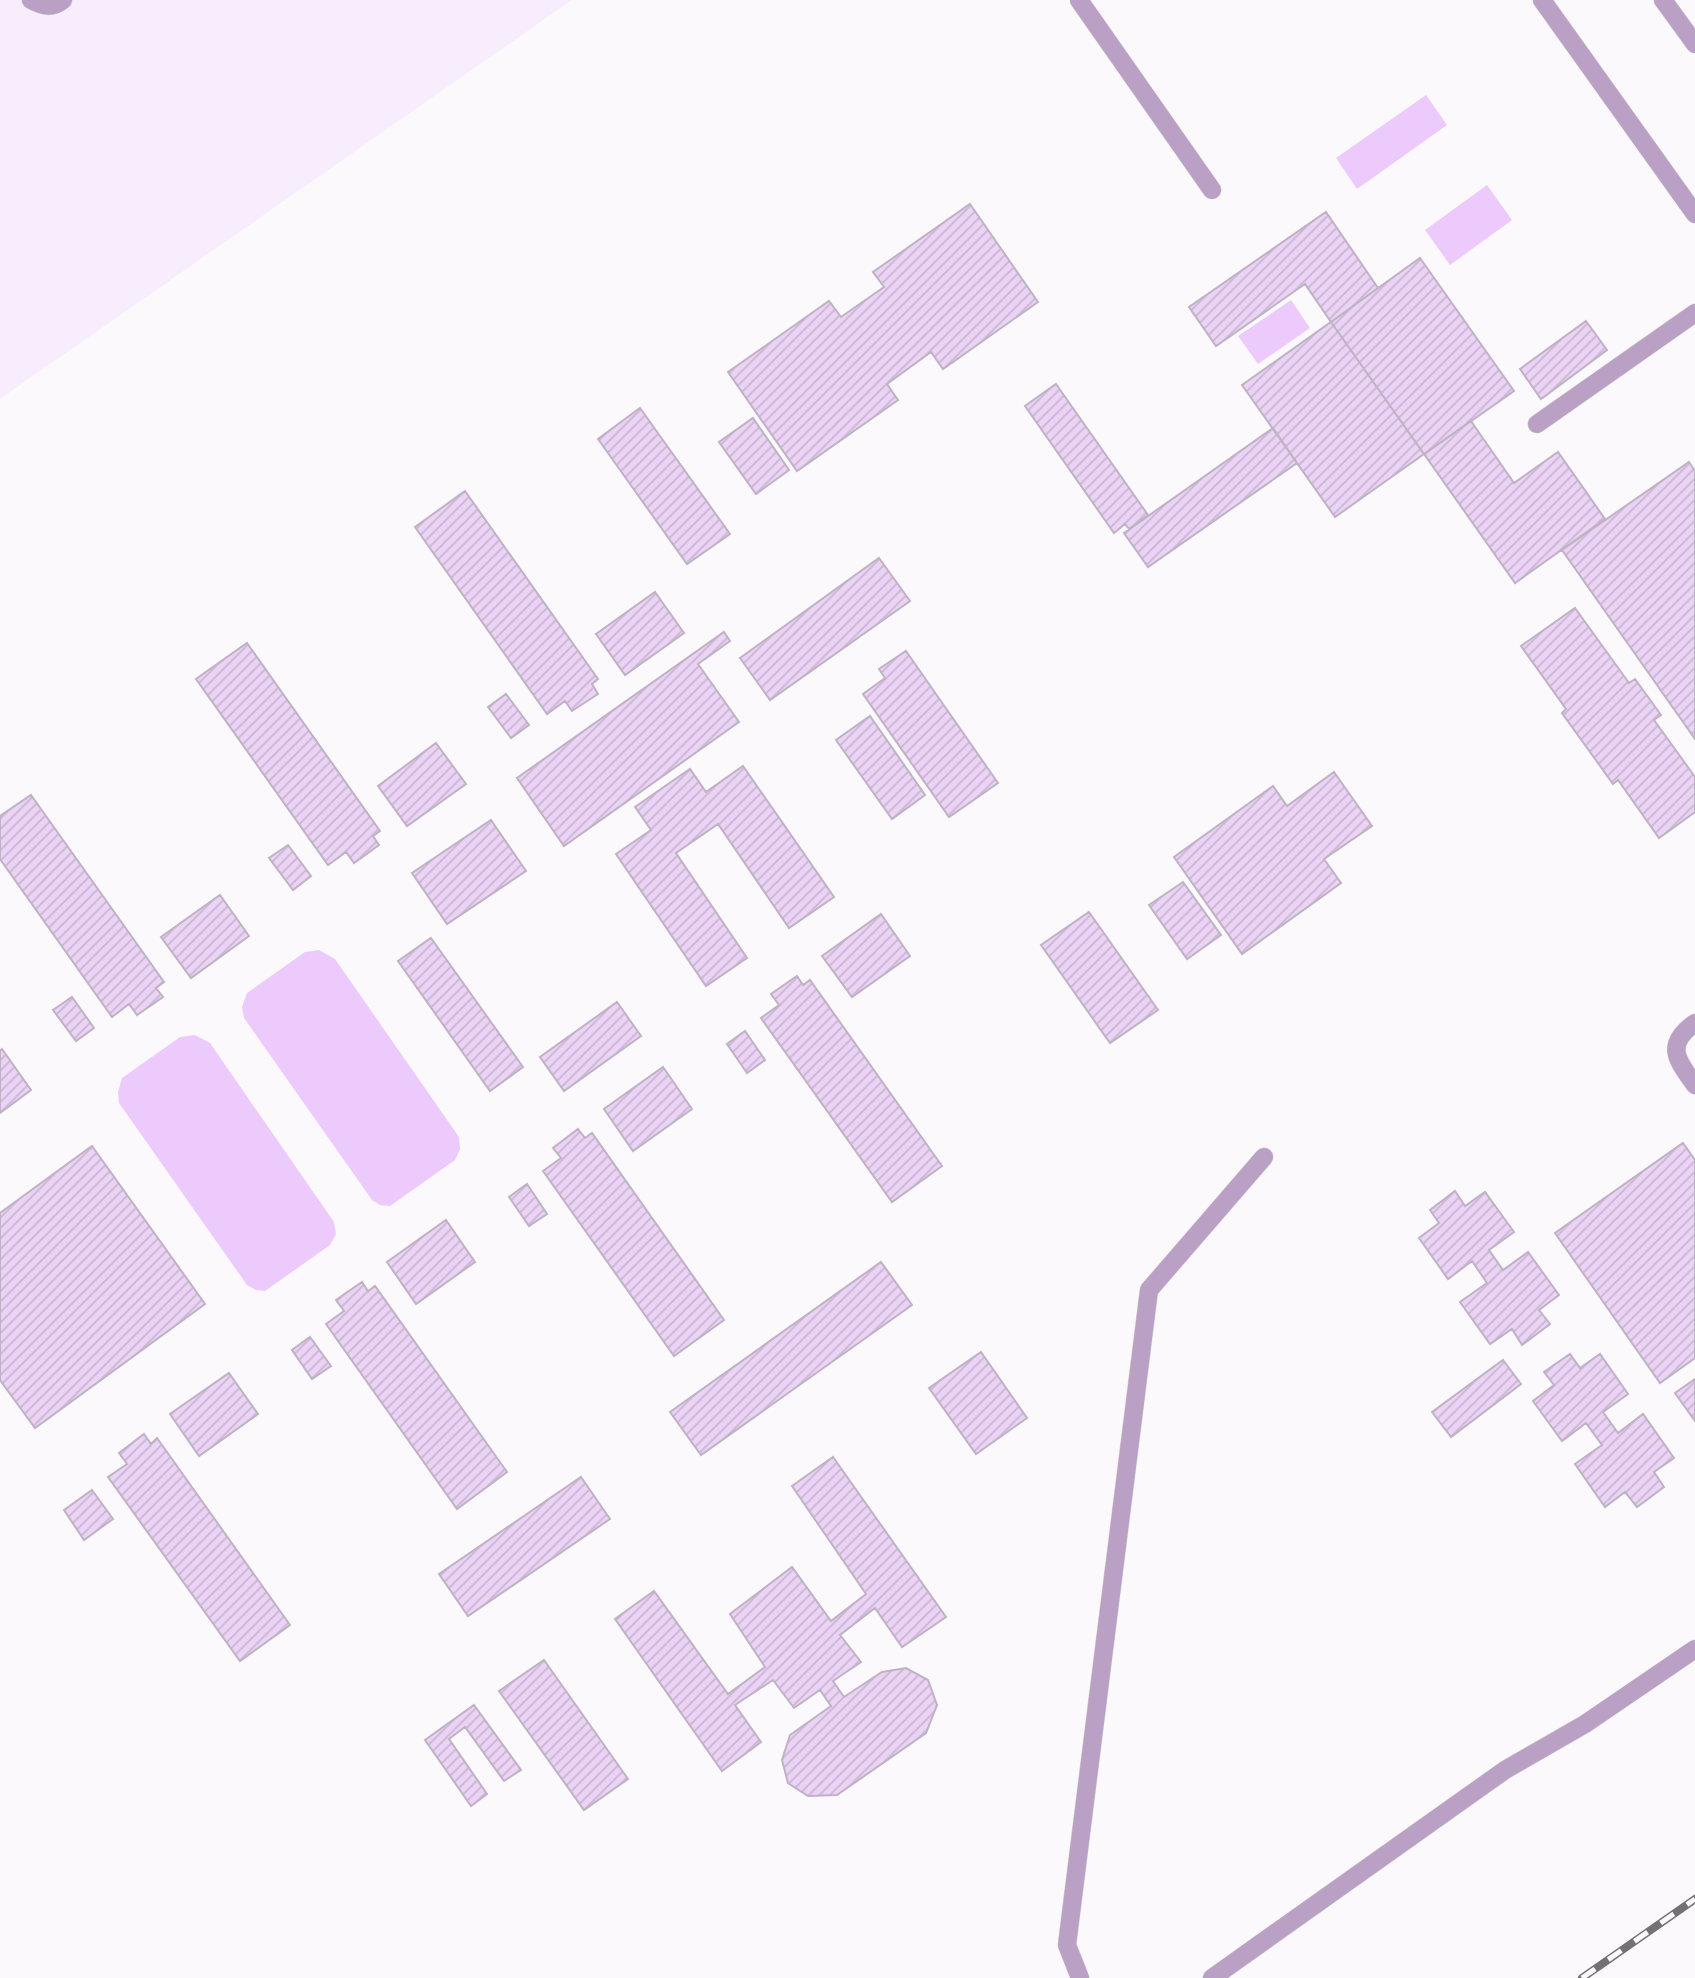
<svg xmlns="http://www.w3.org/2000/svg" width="1695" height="1978" viewBox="0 0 1695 1978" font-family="Arial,sans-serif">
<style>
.built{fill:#f8edfd}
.green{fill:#eccafb}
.building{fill:url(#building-hatch);stroke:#bfb2c4;stroke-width:2}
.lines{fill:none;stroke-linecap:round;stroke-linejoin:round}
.lane-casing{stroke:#d7d4d8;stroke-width:19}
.street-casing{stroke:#d7d4d8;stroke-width:19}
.lane{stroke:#b9a0c4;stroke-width:18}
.street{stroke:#b9a0c4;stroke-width:18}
.rail-casing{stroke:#757076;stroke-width:8}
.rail{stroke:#fcf9fd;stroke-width:5;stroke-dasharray:16;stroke-linecap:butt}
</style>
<defs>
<pattern id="building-hatch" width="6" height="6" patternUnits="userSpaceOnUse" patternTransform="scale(1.75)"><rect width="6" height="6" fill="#ead3f4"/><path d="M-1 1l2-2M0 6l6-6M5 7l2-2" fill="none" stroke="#c9b5d2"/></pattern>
</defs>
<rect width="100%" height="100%" fill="#fcf9fd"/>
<!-- built -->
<path class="built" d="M0,0H572L0,399Z"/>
<!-- green -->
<path class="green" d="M1426,95L1447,125L1357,189L1336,158Z
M1487,185L1512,220L1450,265L1425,230Z
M1291,300L1310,328L1258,364L1238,336Z
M319,950L335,959L459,1137L460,1149L455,1160L390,1206L380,1205L372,1200L244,1018L242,1007L247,993L305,952Z
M195,1035L210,1043L334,1222L336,1234L330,1245L265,1291L256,1290L247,1285L119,1103L118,1092L122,1078L180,1037Z"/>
<!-- building -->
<path class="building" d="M970,204L1038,302L943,369L931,352L887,384L898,400L797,471L728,372L829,301L841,317L884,287L873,272Z
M1326,212L1378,288L1331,322L1305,284L1216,346L1189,307Z
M1420,258L1514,391L1424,454L1331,322Z
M1586,321L1607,350L1541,399L1520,369Z
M1331,322L1424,454L1335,517L1242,385Z
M1056,384L1148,515L1129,529L1125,524L1114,533L1025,406Z
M640,408L730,534L687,564L598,439Z
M753,418L789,470L756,494L719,442Z
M1471,421L1514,483L1558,452L1605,519L1515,583L1424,454Z
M1273,428L1297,463L1148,567L1124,533Z
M1689,462L1695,471V739L1562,550Z
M465,491L598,679L592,684L598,694L572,711L565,701L547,714L415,527Z
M879,558L910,601L770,700L740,658Z
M655,592L684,633L625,675L596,634Z
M1575,608L1629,683L1635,679L1661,715L1654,720L1695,777V812L1659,838L1618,780L1613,784L1562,713L1566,709L1521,646Z
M724,632L730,641L698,664L739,722L564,846L517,778Z
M247,643L380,831L373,836L379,845L354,863L346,852L328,865L196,679Z
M906,651L998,783L949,817L863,694L885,678L879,669Z
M506,694L529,725L511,738L488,707Z
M870,716L925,795L892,819L836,740Z
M436,743L466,784L407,826L378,786Z
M743,766L834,897L789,928L718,824L676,853L747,958L706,986L616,854L651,830L635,807L690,769L706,792Z
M1334,772L1372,826L1324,859L1341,883L1242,954L1174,857L1273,786L1287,806Z
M31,795L164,982L156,988L163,997L137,1015L129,1004L112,1017L0,859V816Z
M491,820L526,871L447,924L412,873Z
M288,845L311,876L293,890L269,858Z
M1183,882L1221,935L1187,959L1149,905Z
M220,895L249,936L191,978L161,937Z
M1089,912L1158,1010L1110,1043L1041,945Z
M881,914L910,956L852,997L822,956Z
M431,938L523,1067L490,1091L398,961Z
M797,976L803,985L810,980L942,1166L892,1202L761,1018L779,1005L771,994Z
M72,997L94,1028L76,1041L53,1010Z
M617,1002L641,1036L564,1091L540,1057Z
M745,1031L765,1060L747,1073L727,1044Z
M2,1049L31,1090L0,1113V1051Z
M663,1067L692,1109L633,1151L604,1109Z
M578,1129L585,1138L592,1133L724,1320L674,1356L543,1171L561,1158L553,1148Z
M1683,1143L1695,1160V1358L1660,1383L1555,1233Z
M92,1146L205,1304L35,1428L0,1380V1213Z
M527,1184L547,1214L529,1226L509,1197Z
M1455,1191L1465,1206L1485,1192L1514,1232L1489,1250L1503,1270L1528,1252L1559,1295L1539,1310L1550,1324L1522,1345L1512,1329L1490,1344L1460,1302L1487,1283L1472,1261L1448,1279L1419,1238L1439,1223L1430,1210Z
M446,1220L475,1262L416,1304L387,1262Z
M881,1262L912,1305L701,1455L670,1412Z
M362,1282L368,1291L375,1286L507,1472L457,1509L326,1324L344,1311L336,1300Z
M310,1337L331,1366L312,1379L292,1350Z
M981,1352L1027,1418L976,1454L929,1388Z
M1570,1354L1580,1368L1600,1354L1628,1394L1603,1412L1618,1433L1643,1414L1674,1458L1654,1472L1664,1487L1637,1507L1625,1492L1605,1507L1575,1464L1602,1445L1586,1423L1562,1441L1533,1401L1554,1385L1544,1372Z
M1503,1360L1521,1384L1451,1437L1432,1412Z
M229,1373L258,1414L199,1456L170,1414Z
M1695,1379V1421L1675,1393Z
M144,1434L151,1444L157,1438L290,1625L240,1661L108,1477L127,1464L119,1453Z
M833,1457L946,1617L902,1647L875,1608L840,1635L861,1662L833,1681L844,1697L882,1672L906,1668L928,1680L937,1705L926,1733L837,1795L808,1796L788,1783L782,1760L790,1735L831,1706L820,1690L794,1708L773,1680L735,1705L761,1742L722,1771L615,1619L654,1591L728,1694L765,1667L730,1614L792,1567L831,1621L866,1594L792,1486Z
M581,1477L610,1519L468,1616L439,1574Z
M92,1490L113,1519L84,1540L64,1510Z
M544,1660L628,1779L584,1810L499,1691Z
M474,1705L521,1770L504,1781L465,1727L449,1739L487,1794L471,1806L425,1740Z"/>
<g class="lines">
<!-- lane casing -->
<g class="lane-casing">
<path id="lane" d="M31,0C43,6 52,9 63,0
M1079,0L1212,190
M1537,424L1695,313
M1080,1978L1067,1945L1149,1290L1264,1157
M1212,1978L1505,1770L1585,1724L1695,1649"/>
</g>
<!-- street casing -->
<g class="street-casing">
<path id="street" d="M1542,0L1695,214
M1663,0L1695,44
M1695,1023C1664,1045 1677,1060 1695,1085"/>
</g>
<!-- lane -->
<use href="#lane" class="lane"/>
<!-- street -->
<use href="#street" class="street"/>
<!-- rail casing -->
<g class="rail-casing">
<path id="rail" d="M1582,1978L1695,1899"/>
</g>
<!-- rail -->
<use href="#rail" class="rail"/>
</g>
</svg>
